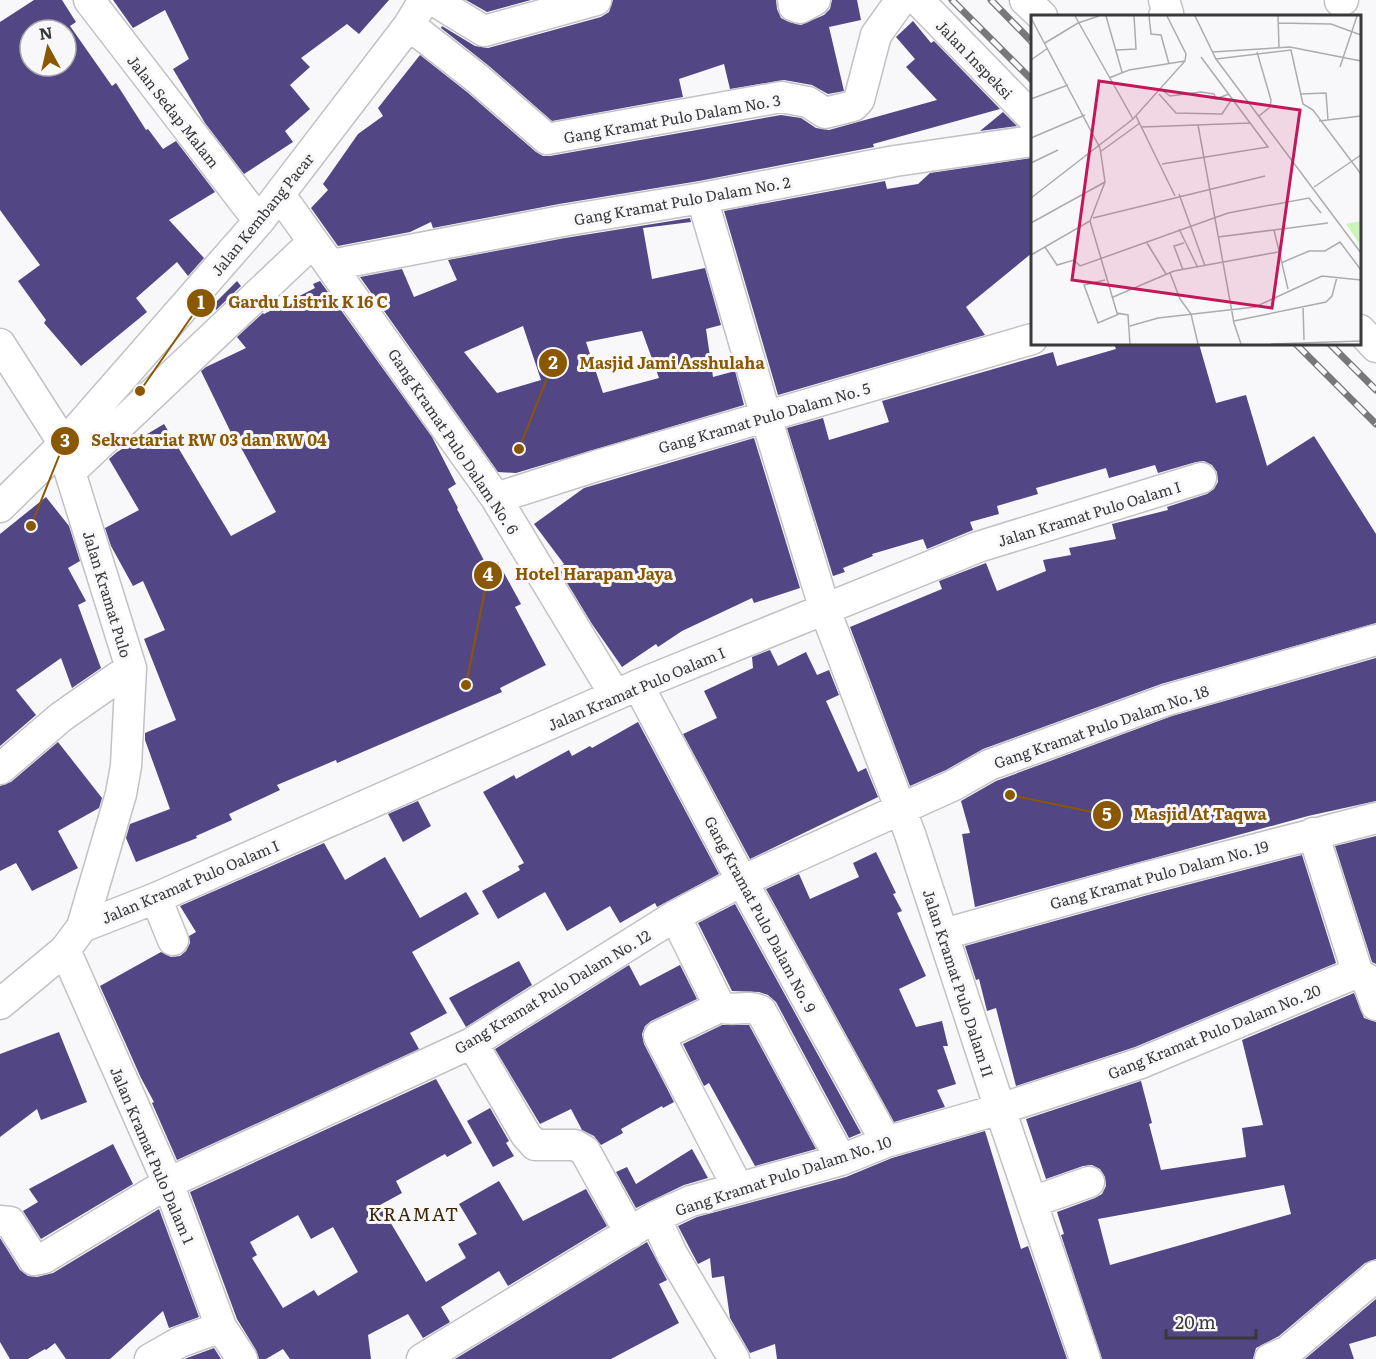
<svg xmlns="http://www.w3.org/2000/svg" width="1376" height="1359" viewBox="0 0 1376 1359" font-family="Literata,serif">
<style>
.building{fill:#524684;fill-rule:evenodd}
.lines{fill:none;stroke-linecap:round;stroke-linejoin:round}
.minor-casing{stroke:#c2c1c4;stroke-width:33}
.minor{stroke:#fff;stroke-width:30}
.rail-casing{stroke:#787879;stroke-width:7}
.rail{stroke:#f8f8fb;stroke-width:4.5;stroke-dasharray:14;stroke-linecap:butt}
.labels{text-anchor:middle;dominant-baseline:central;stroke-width:6;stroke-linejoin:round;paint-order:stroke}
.street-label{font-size:15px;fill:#39393a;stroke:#f8f8fb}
.quarter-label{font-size:18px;letter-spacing:1.5px;fill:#3d2502;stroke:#f8f8fb}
.inset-road{fill:none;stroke:#acacae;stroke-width:1.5}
.view{fill:#c2185b;fill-opacity:0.15;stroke:#c2185b;stroke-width:3}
.inset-edge{fill:none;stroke:#39393a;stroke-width:3}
.leader{fill:none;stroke:#895800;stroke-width:2}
.callout-dot{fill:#895800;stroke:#f8f8fb;stroke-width:2}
.mark-label{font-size:18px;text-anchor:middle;font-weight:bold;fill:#fff}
.callout-label{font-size:16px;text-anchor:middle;font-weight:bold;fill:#895800;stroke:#f8f8fb;stroke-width:6;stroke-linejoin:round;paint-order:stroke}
</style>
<rect width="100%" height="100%" fill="#f8f8fb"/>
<!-- building -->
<path class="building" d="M34,0H62L76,22L70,26L112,86L116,83L146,130L148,129L163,149L176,141L215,192L169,220L204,258L188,276L177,262L136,298L147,312L81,366L44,323L46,320L18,281L40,265L0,210V22ZM30,30H66V66H30Z
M113,0H389L359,34L347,24L301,58L310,67L290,85L310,109L285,131L293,142L244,174L205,123L173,69L189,59L165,10L133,28Z
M466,0H531L487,12Z
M613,0H776L777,9L781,18L789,22L801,25L824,15L830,9L832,0H857L861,20L829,27L844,91L828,94L812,85L784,80L730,89L724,64L679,79L683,97L552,121L489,66L441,28L442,26L475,46L488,48L601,17L609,12Z
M913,21L931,43L934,41L1000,109L873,144L874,147L699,181L559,204L433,228L431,222L410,232L338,246L311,208L328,190L323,184L358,134L383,116L378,108L420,55L467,92L536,152L543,156H550L781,115L801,118L816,128L829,130L937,100L906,67L915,59L896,37Z
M1003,112L1017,126L980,131Z
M1032,158V253L966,307L985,335L778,395L724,211L885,181L887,189L918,184L930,173Z
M690,218L691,222L643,228L652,279L705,268L721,325L706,329L713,377L735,371L744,405L516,473L498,472L360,277L402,269L414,297L457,280L448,260L565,238ZM523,326L541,380L497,393L464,352ZM642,331L659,378L603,393L586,342Z
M237,281L241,286L216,310L212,306Z
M320,281L432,437L456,484L448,489L458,508L457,509L488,568L498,562L521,604L515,607L546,665L500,688L502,692L337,763L336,760L277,785L280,790L229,814L232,820L196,836L197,838L136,862L126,838L130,824L170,809L145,740V733L176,720L144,639L165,630L143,581L133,586L111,546L105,528L139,510L109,459L117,452L164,424L231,536L276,512L238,442L236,443L201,371L206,367L246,348L237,337L263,313L264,314L315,288L313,284Z
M1114,344H1199L1216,403L1246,395L1267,466L1314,436L1376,534V623L1161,684L983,749L946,770L910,786L850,627L942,589L939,581L986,563L997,591L1046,571L1043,560L1071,555L1069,548L1116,539L1112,524L1168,510L1167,507L1207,494L1214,489L1218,482L1217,472L1212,465L1204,461L1196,462L1158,473L1155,465L1109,478L1106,468L1036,488L1038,494L997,506L999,514L970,522L973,530L927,549L923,539L872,554L873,556L843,568L845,572L833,576L787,428L823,418L829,440L889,422L882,401L1053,352L1057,366L1116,349Z
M754,438L800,588L754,603L752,598L682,631L658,647L656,644L622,667L592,624L558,568L564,564L534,524L584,488Z
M46,497L69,526L80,561L68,568L86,601L78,605L101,668L72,688L61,658L16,690L36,715L0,746V534Z
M770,650L778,666L806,652L817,675L829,670L839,695L826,701L858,772L866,768L878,797L750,859L683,734L717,718L704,691L753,668L752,657Z
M1376,658V801L1308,816L975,907L962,834L970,833L961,801L996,781L1172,716Z
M638,722L719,874L657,907L655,903L620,923L610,906L567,931L545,892L498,919L482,891L520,870L518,866L524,863L483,792L514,775L516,779L569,750L572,756L590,746L592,748Z
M58,742L102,798L99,808L58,831L78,868L32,891L16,863L0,871V786L11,782Z
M418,801L431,826L403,842L388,814Z
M1376,836V964L1372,962L1335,846Z
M324,843L345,880L385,857L420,918L466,892L479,914L412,952L447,1013L410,1033L419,1049L177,1160L152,1103L154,1102L141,1078L100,986L161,952L171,957L180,956L186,951L190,943L189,936L196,932L180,906Z
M876,852L896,893L893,894L902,911L897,913L926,976L899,989L916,1027L942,1021L948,1046H943L956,1084L937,1090L945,1107L894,1122L766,889L799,874L810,899L859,877L853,863Z
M1302,855L1336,963L1135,1047L1016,1086L996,1008L987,1011L979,979L976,980L965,946L1148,895Z
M735,904L861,1133L849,1138L776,1002L768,995L759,992L732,991L698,923Z
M519,961L532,985L466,1027L449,998Z
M629,965L640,986L680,965L697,999L651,1021L645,1026L642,1034L644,1044L674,1102L663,1108L662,1106L621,1129L623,1133L601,1145L594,1136L582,1130L571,1109L540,1124L495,1049Z
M1354,993L1364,1018L1376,1022V1259L1365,1263L1279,1336L1256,1348L1253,1359H1102L1061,1235L1064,1234L1057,1212L1095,1198L1102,1194L1106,1186L1105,1177L1100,1169L1092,1165L1083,1166L1046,1179L1026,1119L1141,1081L1152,1123L1149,1124L1161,1170L1246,1157L1242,1128L1263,1125L1242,1040ZM1284,1185L1291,1214L1110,1265L1098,1219Z
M722,1025H749L816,1149L755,1166L709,1083L704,1086L683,1044Z
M59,1032L87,1102L41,1120L37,1109L0,1137V1054Z
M436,1079L472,1143L447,1157L445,1154L396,1181L402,1193L380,1205L426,1282L466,1258L458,1244L477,1234L459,1204L499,1181L523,1221L586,1189L607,1226L508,1286L499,1271L441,1307L450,1322L423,1338L408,1314L368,1335L371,1359H290L283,1349L266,1359H259L256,1350L237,1319L190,1192ZM298,1215L311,1239L333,1227L358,1272L318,1296L314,1290L283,1308L252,1258L257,1255L250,1242Z
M490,1108L509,1141L506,1143L514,1156L493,1167L467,1121Z
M985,1131L1021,1249L1028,1246L1067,1359H777L775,1344L750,1353L730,1318L724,1276L712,1278L710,1258L698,1264L678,1226L697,1217L846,1177L892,1158Z
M113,1144L133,1184L41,1239L23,1211L38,1202L29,1189Z
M692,1149L708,1178L684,1185L636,1208L616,1172L627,1167L636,1184Z
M159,1209L199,1317L169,1328L163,1311L110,1359H66L55,1343L46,1350L45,1349L28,1359H10L0,1342V1238L20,1270L28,1276L37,1277L53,1273Z
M647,1242L667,1280L659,1284L679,1323L611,1359H455Z
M1376,1299V1336L1349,1344L1354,1359H1305Z
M214,1348L221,1359H185L187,1358Z"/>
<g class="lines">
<!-- minor casing -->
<g class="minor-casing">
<path id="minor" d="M89,0L259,221
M433,0L484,31L596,0
M793,0L794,6L800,8L815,0
M918,0L1032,117
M1025,0L1042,16
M1164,0L1168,13L1164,16
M1340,1L1343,0
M409,25L478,79L547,139L781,97L808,102L825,113L853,106L859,100L876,35L901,0
M280,195L496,498L615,695
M702,198L766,417L825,610L910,834L1000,1109L1085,1359
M331,265L562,221L702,198L895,161L1032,141
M1360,330L1376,347
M0,344L64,444L70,472L131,668L126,766L121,794L82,927L65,950L0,1004
M70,472L313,242
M496,498L596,466L1032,339
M0,507L64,444L259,221L409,25L424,0
M638,685L742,881L886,1142
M0,769L61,717L131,668
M1313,833L1358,974
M156,898L173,940
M675,916L720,1007C734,1012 747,1004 761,1011L841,1160
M82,927L156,898L638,685L978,547L1201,478
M944,934L1144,878L1376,818
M65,950L168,1183L221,1327L242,1359
M1358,974L1367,979L1376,1005
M720,1007L659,1036L738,1188
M472,1043L526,1135L535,1145H575L585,1151L630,1233
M1032,1202L1089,1182
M655,1217L672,1254L734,1359
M0,1221L10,1222L34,1260L44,1258L168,1183L472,1043L675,916L742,881L954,785L989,765L1167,700L1376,640
M150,1359L180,1342L221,1327
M422,1359L655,1217L691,1201L841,1160L886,1142L1000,1109L1141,1063L1349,976L1358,974
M1270,1359L1288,1351L1376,1276"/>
</g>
<!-- minor -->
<use href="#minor" class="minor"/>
<!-- rail casing -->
<g class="rail-casing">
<path id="rail" d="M952,0L1032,80
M991,0L1032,42
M1296,344L1376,424
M1330,344L1376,390"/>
</g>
<!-- rail -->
<use href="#rail" class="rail"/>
</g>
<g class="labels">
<!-- street labels -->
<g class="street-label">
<text transform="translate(975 59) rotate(46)">Jalan Inspeksi</text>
<text transform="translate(174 111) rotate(52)">Jalan Sedap Malam</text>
<text transform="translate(672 118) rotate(-10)">Gang Kramat Pulo Dalam No. 3</text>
<text transform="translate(682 200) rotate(-10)">Gang Kramat Pulo Dalam No. 2</text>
<text transform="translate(262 214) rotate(-51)">Jalan Kembang Pacar</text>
<text transform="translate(764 417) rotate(-16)">Gang Kramat Pulo Dalam No. 5</text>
<text transform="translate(454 441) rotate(56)">Gang Kramat Pulo Dalam No. 6</text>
<text transform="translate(1089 513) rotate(-17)">Jalan Kramat Pulo Oalam I</text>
<text transform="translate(108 594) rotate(73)">Jalan Kramat Pulo</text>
<text transform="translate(636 688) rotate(-23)">Jalan Kramat Pulo Oalam I</text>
<text transform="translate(1101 726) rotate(-19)">Gang Kramat Pulo Dalam No. 18</text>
<text transform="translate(1159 874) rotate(-15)">Gang Kramat Pulo Dalam No. 19</text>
<text transform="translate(190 881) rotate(-23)">Jalan Kramat Pulo Oalam I</text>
<text transform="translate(761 914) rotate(62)">Gang Kramat Pulo Dalam No. 9</text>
<text transform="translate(959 983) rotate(72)">Jalan Kramat Pulo Dalam II</text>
<text transform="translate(552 991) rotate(-31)">Gang Kramat Pulo Dalam No. 12</text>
<text transform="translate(1214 1031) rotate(-22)">Gang Kramat Pulo Dalam No. 20</text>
<text transform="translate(153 1155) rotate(67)">Jalan Kramat Pulo Dalam 1</text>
<text transform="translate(783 1175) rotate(-18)">Gang Kramat Pulo Dalam No. 10</text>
</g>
<!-- quarter labels -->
<g class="quarter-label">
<text x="414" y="1213">KRAMAT</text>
</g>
</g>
<!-- overview -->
<g transform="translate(1031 15)">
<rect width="330" height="330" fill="#f8f8fb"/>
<path d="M330,206V231L315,209Z" fill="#ccf3b9"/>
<path class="inset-road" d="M44,1L102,104M75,1L91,57M118,1L120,19L130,20L138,49M164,1L185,44L330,238M247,1L248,32M0,3L69,133L74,167L59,206L0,240M247,8L300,9L330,20M14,28L47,8L68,1M85,35L105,34L103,1M181,37L259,32L330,46M226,37L240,85L239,92L228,101M185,44L260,35L272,89L282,95L330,159M0,45L17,33M309,52L326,1M78,63L98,55L154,46M131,75L139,81L170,77L183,79L185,84L198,79M128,79L145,98L191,99L201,84M269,79L295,78L297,105M0,84L37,70M105,101L144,181M288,106L330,101M167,110L203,308L210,329M111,112L219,108M0,123L54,100M69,137L109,108M0,148L27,135M131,149L237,132L170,42M283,172L330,140M148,179L174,251M0,183L102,104L154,46L155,39L136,1M62,203L234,161M59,206L86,298L97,300L99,329M0,208L74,167M148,214L167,253M243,215L257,274M187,222L297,208M116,228L135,259M14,232L26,250L43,245L49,251L197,198L278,183L290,198M250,248L278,236H294L309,227L330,255M152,255L143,231L153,228M139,258L149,284L160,299L167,329M74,265L53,270L67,308L88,299M82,282L143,256L247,237M272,291L273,325M203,306L295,287L301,281L306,262M99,311L127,303L224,292L291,261L330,265M240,329L330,326"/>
<path class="view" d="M68,66L269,95L241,293L41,265Z"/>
<rect width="330" height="330" class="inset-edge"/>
</g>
<!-- callouts -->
<path class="leader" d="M140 391L201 303M519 449L553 363M31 526L65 441M466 685L488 575M1010 795L1107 815"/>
<g class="callout-dot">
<circle cx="140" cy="391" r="6"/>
<circle cx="519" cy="449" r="6"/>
<circle cx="31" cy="526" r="6"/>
<circle cx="466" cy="685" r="6"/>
<circle cx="1010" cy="795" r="6"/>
<circle cx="201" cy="303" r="15"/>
<circle cx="553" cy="363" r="15"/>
<circle cx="65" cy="441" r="15"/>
<circle cx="488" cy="575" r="15"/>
<circle cx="1107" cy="815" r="15"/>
</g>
<g class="mark-label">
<text x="201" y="309">1</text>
<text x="553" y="369">2</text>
<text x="65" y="447">3</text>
<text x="488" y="581">4</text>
<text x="1107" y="821">5</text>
</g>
<g class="callout-label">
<text x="308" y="308">Gardu Listrik K 16 C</text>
<text x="672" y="369">Masjid Jami Asshulaha</text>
<text x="209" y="446">Sekretariat RW 03 dan RW 04</text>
<text x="594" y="580">Hotel Harapan Jaya</text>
<text x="1200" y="820">Masjid At Taqwa</text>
</g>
<!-- north arrow -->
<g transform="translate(48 48) rotate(352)"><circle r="28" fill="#f8f8fb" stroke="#acacae" stroke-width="1.5"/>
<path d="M0-4.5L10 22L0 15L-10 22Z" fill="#895800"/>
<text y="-9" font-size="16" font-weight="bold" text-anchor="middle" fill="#39393a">N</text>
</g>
<!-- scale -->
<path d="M1166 1329v9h90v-9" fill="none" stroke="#39393a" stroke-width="3"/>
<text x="1175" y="1329" font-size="18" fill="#39393a" stroke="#f8f8fb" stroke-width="4.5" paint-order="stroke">20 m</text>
</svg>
